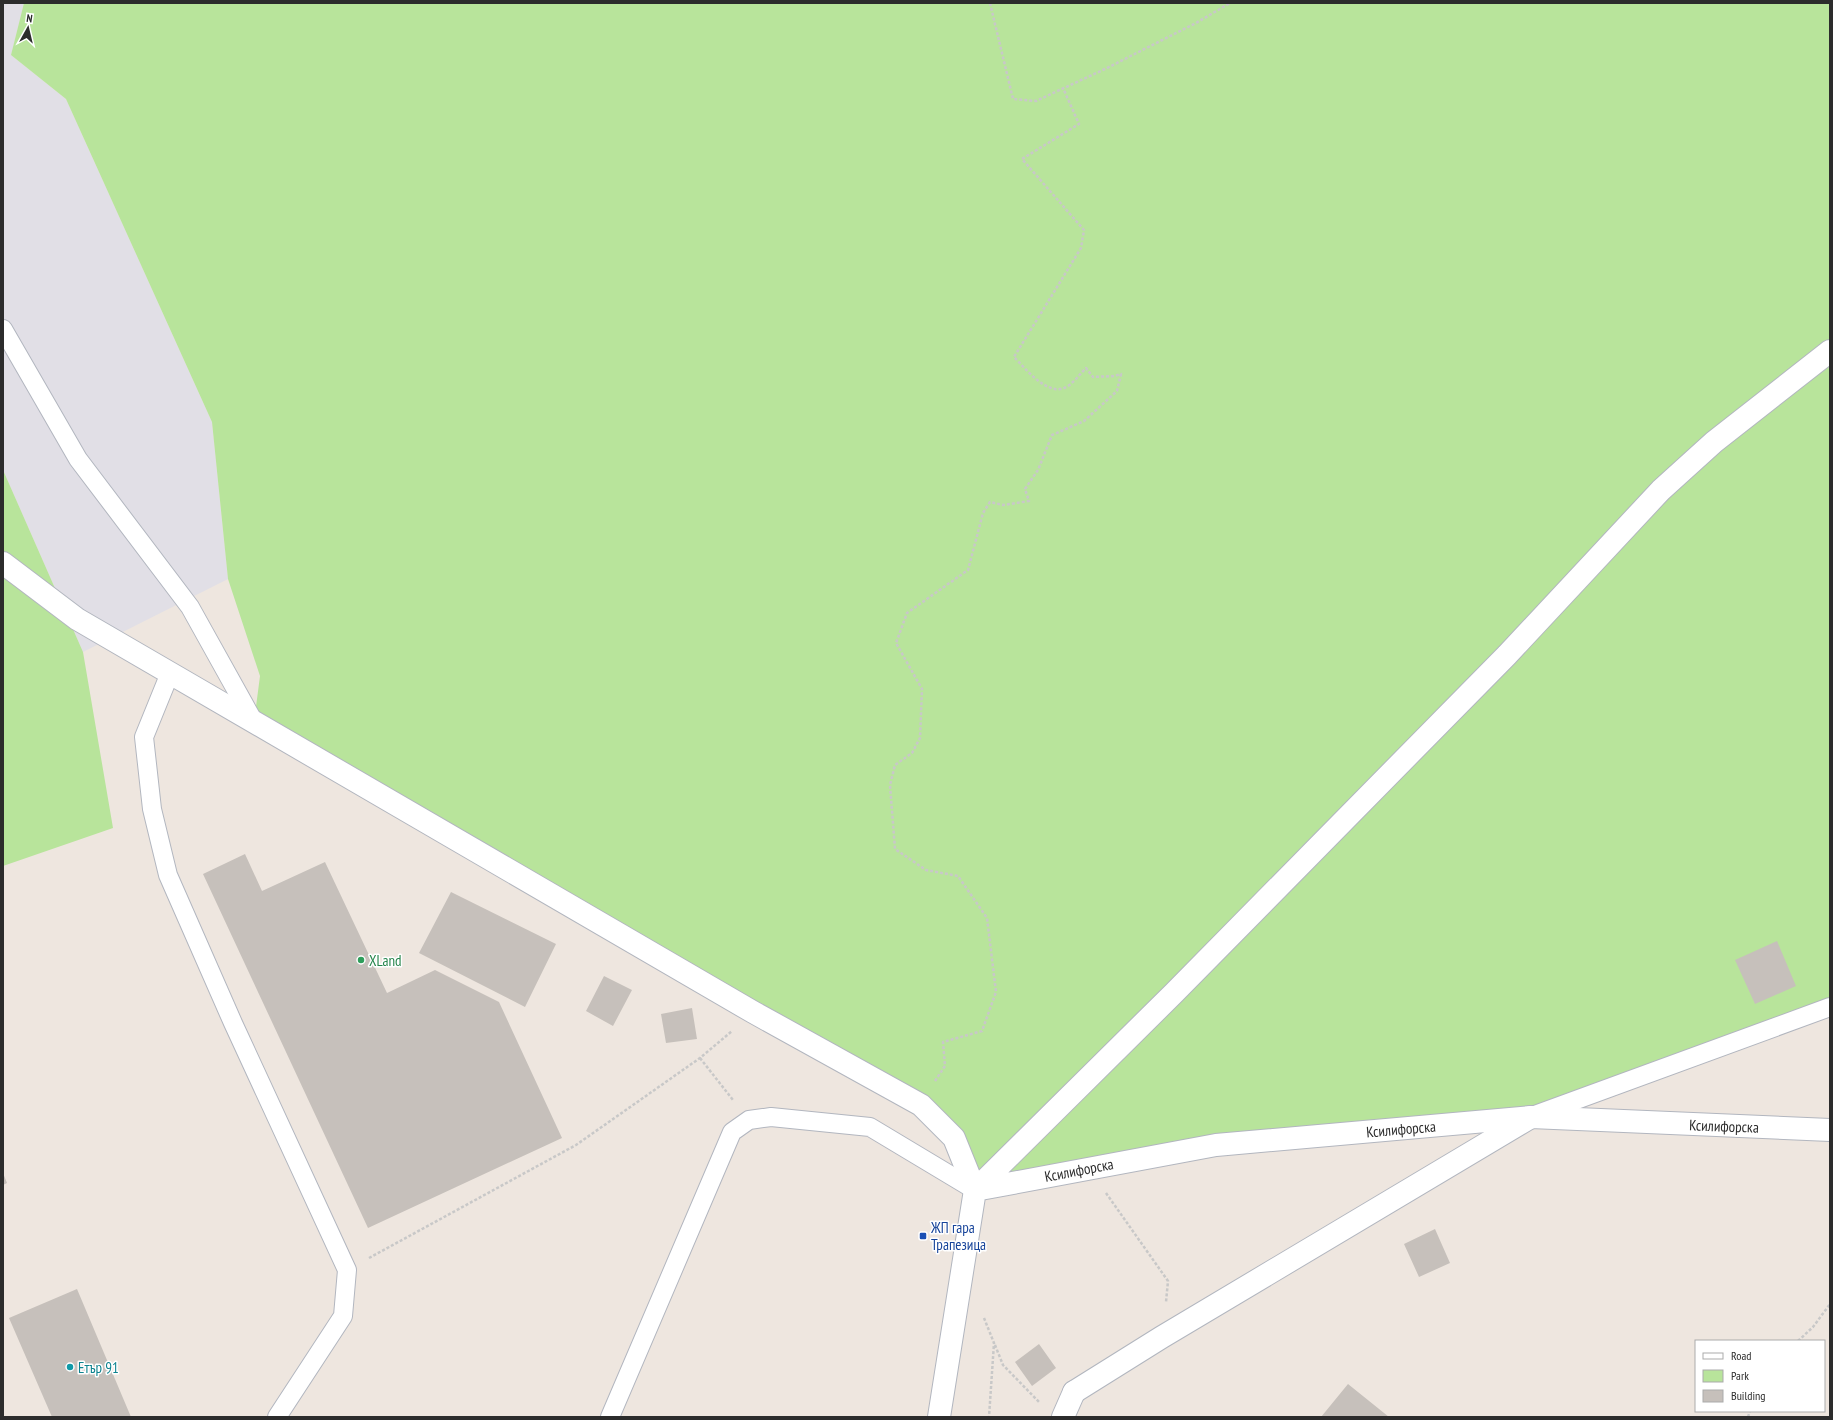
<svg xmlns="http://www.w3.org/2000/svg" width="1833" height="1420" viewBox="0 0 1833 1420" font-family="'PT Sans Narrow',sans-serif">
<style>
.industrial{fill:#e1dfe6}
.green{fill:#b8e49b}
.building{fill:#c6c0bb}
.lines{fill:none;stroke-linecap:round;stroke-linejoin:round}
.service-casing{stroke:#b2b6bf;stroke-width:20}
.pedestrian-casing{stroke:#b2b6bf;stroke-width:24}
.minor-casing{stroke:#b2b6bf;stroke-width:24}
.tertiary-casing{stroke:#b2b6bf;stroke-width:24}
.path{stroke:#c8c8c8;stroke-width:2.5;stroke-dasharray:3 2;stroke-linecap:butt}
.service{stroke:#fff;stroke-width:18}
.pedestrian{stroke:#fff;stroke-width:22}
.minor{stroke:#fff;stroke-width:22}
.tertiary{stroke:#fff;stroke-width:22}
.leisure-dot{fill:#2e9e5b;stroke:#fff;stroke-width:1.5}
.transit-dot{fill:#1a4fb4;stroke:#fff;stroke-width:1.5}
.culture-dot{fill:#0f9aa8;stroke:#fff;stroke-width:1.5}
.labels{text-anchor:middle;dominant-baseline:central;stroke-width:3;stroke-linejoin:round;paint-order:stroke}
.leisure-label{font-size:15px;fill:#27864d;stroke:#fff;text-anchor:start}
.street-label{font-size:15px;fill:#2c2c2c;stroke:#fff}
.transit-label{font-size:15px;fill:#164399;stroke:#fff;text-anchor:start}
.culture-label{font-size:15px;fill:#0d838f;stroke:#fff;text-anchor:start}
</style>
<rect width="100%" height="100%" fill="#eee6df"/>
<!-- industrial -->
<path class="industrial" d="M3,3H24L11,55L66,99L212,422L228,579L83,652L3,470Z"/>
<!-- green -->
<path class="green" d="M24,3H1830V1007L1531,1117L1216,1145L975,1190L954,1138L254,722L260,676L228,579L212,422L66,99L11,55Z
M3,470L83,652L113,828L3,866Z"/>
<!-- building -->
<path class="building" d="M245,854L262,891L325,862L387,993L435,970L499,1002L562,1138L368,1228L203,874Z
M451,892L556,944L525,1007L419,953Z
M1777,941L1796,986L1755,1004L1735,960Z
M604,976L632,990L613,1026L586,1011Z
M692,1008L697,1039L666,1043L661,1014Z
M3,1173L7,1183L3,1185Z
M1435,1229L1450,1263L1419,1277L1404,1244Z
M77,1289L131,1417H52L9,1318Z
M1039,1344L1056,1368L1032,1386L1015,1362Z
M1348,1384L1389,1417H1321Z"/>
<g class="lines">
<!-- service casing -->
<g class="service-casing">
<path id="service" d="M3,329L78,459L190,607L254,722
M170,673L144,737L152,809L168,875L233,1023L347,1270L343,1316L277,1417
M1535,1115L1830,1007
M610,1417L732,1132L749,1120L771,1117L870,1127L975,1190"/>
</g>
<!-- pedestrian casing -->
<g class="pedestrian-casing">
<path id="pedestrian" d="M1063,1417L1074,1392"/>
</g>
<!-- minor casing -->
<g class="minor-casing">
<path id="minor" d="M3,563L77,619L753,1012L921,1105L954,1138L975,1190
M1074,1392L1162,1337L1531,1117"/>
</g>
<!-- tertiary casing -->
<g class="tertiary-casing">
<path id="tertiary" d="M975,1190L1216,1145L1531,1117L1830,1130
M939,1417L975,1190L1174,993L1507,655L1661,490L1714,442L1830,351"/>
</g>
<!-- path -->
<path class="path" d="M990,3L1013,99L1036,101L1105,69L1196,23L1230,3
M700,1058L733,1100
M935,1081L945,1066L943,1042L982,1031L996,992L987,918L958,876L926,870L895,849L890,785L895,765L912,753L920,738L922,689L896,643L907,613L968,570L983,513L990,502L1003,505L1029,501L1025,489L1038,470L1052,435L1084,421L1117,391L1121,374L1114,376L1093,377L1086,368C1080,374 1075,381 1068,386C1049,399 1026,369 1014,357L1081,248L1084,230L1022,159L1079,124L1063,88
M1106,1193L1168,1281L1166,1302
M369,1258L576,1145L700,1058L732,1031
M984,1318L994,1343L989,1417
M1798,1341L1813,1327L1830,1304
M995,1345L1003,1365L1040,1403
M1748,1417L1750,1411"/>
<!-- service -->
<use href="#service" class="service"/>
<!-- pedestrian -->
<use href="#pedestrian" class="pedestrian"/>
<!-- minor -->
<use href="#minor" class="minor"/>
<!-- tertiary -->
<use href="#tertiary" class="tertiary"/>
</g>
<!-- markers -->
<circle class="leisure-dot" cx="361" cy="960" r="4"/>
<rect class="transit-dot" x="919" y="1232" width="8" height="8" rx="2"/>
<circle class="culture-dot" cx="70" cy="1367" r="4"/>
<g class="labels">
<!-- leisure labels -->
<g class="leisure-label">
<text x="369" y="960">XLand</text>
</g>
<!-- street labels -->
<g class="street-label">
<text transform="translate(1724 1126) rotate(2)">Ксилифорска</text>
<text transform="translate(1401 1129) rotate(-5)">Ксилифорска</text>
<text transform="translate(1079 1170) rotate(-11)">Ксилифорска</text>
</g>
<!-- transit labels -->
<g class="transit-label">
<text x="931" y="1227">ЖП гара<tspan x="931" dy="17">Трапезица</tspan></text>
</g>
<!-- culture labels -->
<g class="culture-label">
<text x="78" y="1367">Етър 91</text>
</g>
</g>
<!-- border -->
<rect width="1833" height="1420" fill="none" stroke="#2c2c2c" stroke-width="8"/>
<!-- legend -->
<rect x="1695" y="1340" width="130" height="72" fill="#ffffff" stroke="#ababab"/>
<rect x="1703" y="1353" width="20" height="6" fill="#ffffff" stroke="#ababab"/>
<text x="1731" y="1360" font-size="12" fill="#2c2c2c">Road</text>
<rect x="1703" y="1370" width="20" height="12" fill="#b8e49b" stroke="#ababab"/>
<text x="1731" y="1380" font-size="12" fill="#2c2c2c">Park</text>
<rect x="1703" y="1390" width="20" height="12" fill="#c6c0bb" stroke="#ababab"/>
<text x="1731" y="1400" font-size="12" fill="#2c2c2c">Building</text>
<!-- north arrow -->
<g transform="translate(28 28) rotate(8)" stroke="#ffffff" stroke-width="3" paint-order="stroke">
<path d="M0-3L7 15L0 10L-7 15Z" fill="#2c2c2c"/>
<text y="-6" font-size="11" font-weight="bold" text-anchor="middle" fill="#2c2c2c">N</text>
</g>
</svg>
